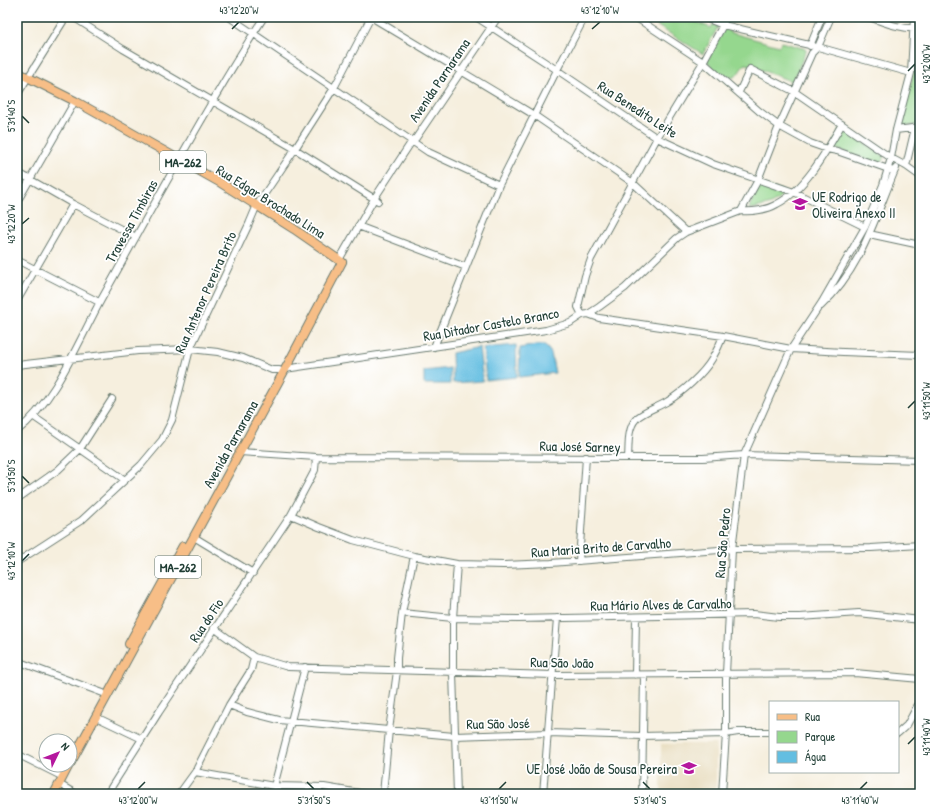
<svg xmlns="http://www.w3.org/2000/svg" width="937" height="811" viewBox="0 0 937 811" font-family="'Patrick Hand',sans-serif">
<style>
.built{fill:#e6daba}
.green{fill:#95d78e;stroke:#5a8a61}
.water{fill:#63bee1;stroke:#417e8a}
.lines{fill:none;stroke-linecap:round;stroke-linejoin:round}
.minor-casing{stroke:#6a7b70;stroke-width:8}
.major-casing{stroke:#6a7b70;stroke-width:10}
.minor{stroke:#fff;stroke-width:6}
.major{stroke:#f7be87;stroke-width:8}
.ticks{fill:none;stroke:#1f3d34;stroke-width:1.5}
.labels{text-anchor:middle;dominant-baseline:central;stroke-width:3.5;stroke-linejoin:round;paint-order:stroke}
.shield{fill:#fff;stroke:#627771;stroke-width:1}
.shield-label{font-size:13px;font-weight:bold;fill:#1f3d34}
.street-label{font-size:14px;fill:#1f3d34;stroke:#fff}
.poi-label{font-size:14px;fill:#1f3d34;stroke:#fff;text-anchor:start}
.neatline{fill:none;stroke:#1f3d34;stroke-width:1.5}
.ticks-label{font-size:10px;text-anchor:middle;fill:#1f3d34}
</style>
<rect width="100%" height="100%" fill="#fff"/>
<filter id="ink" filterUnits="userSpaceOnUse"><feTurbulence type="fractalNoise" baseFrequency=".025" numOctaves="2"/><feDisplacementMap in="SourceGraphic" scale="8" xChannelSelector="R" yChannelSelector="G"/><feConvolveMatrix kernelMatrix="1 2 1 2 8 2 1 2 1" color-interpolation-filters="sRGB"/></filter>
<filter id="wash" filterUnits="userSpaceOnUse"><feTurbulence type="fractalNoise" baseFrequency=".012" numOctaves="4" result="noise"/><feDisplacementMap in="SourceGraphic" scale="16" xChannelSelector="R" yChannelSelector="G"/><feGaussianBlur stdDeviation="0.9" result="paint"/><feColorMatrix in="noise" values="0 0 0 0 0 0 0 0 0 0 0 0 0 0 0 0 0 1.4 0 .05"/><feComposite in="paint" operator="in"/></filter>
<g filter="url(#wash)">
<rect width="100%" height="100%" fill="#f6efde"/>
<!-- built -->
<path class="built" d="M661,744H716V793L661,792Z"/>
<!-- green -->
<path class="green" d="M643,17H685L711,28L713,24L718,27L703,54Z
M724,27L731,28L729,32L779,46L781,42L806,49V51L793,82L746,64C741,67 740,72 736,76C727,82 711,68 707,61Z
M920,31V124L904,127L902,125L901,121L914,71L917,33Z
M841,127L885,157L881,164L833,148V145Z
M761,185L781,190L783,193C777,205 763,206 751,209L749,208L758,186Z"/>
<!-- water -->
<path class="water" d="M516,345L517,377L486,380L483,348Z
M537,345H545L551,353L555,373L519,377L520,348Z
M479,347L483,381L453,383L452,353Z
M450,368V384H424V371Z"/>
</g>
<g filter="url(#ink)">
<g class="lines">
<!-- minor casing -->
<g class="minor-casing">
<path id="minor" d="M73,17L123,49L295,149L378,201
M229,17L428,152L499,185
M371,17L534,115L633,183L686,232
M476,17L557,70L657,138L713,164L794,192L865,227
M635,17L703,62L759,111L779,126L810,143L827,149L837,151L894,171
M703,17L723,25L818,47L911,73
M869,17C885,23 903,30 920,28
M810,46L822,17
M739,92L750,69L795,92L891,158L906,166L920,176
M17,95L66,17
M896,130L920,127
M906,166L915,128
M17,172L73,204L136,237
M17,202L75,101
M741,211L758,180L779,126L812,53L818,47L831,17
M358,226L466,267
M869,234L920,245
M17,260L99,302
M339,260L374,199L412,141L416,138L498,17
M17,301L73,204
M821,306C862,268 875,217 896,168
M588,314L599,318L723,336L791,349L843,352L920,355
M582,315L578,307L585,276L591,259L657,138L703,62L723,25L725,17
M434,347L499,185L557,70L585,17
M17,365L138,351L190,349L218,352L243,358L272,370H279
M285,369L546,330L570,323L582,315L588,314L599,307L625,288L677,238L686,232L741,211C752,212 767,210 777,204C805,190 827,150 842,124
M34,417L125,480
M17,431C55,402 78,342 101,300C154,205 205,109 264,17
M240,452L316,457L628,458H703L744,455L920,460
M628,458C629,446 627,429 636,419C642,412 659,407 668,401C683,392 703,374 712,359C716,352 720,344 723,336
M17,499L58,470L80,449L112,399
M291,515L319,527L353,540L414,556L457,564L504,565L551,563L732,549L871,548L920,545
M194,537L253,573
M579,561L586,457
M17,562L82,520L141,465L162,440L172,420L190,349L249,224L257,205L295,149L334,88L371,17
M402,613L453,618L518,619L754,614L779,617H800L859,613L920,620
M214,628L254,657L288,667L553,675L855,673L920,679
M17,661L103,693
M635,675L636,617
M229,705L247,712L279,720L454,736L549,733L642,736L726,734L738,732H770
M96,717L142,739
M898,733L907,725L920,701
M17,754L59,775
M195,772L274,786L324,787L366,794
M59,784L76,794
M107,794L159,712L291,515L315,470L316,457
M179,794L195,772L229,705L251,670L254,657
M272,794L305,667
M383,794L389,730L397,671V658L402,613L414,556
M457,794L453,673V618L457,564
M543,794L557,618
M642,794L644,675
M722,794L726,734V674L732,549L744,455L791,349L822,302L865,227L883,185L891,158L896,130L911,73L914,17"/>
</g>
<!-- major casing -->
<g class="major-casing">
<path id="major" d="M17,72L75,101L221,183L294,229L342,262L288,364L70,764
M129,644L183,546
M54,794L69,765"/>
</g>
<!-- minor -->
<use href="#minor" class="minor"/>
<!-- major -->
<use href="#major" class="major"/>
</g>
</g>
<!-- ticks -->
<path class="ticks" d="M232,29L239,22M592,29L600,22M908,71L915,64M22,116L29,123M22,224L29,218M908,408L915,401M22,476L29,483M22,561L29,554M908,744L915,737M307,782L314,789M643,782L650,789M138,789L145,782M499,789L506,782M860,789L867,782"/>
<!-- icons -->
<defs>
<g id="school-bare" transform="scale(1.2)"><path d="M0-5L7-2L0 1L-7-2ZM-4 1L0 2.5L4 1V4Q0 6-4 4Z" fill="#b5179e" stroke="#fff" stroke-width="2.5" paint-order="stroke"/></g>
</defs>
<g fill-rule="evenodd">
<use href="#school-bare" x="800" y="204"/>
<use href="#school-bare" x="689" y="768"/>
</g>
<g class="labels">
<!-- shield labels -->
<g class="shield">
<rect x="160" y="151" width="46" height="22" rx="3"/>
<rect x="155" y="556" width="46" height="22" rx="3"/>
</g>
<g class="shield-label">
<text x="183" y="162">MA-262</text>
<text x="178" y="567">MA-262</text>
</g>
<!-- street labels -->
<g class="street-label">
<text transform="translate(439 80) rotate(-56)">Avenida Parnarama</text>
<text transform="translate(638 109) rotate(33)">Rua Benedito Leite</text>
<text transform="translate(271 201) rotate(32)">Rua Edgar Brochado Lima</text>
<text transform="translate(131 221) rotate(-61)">Travessa Timbiras</text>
<text transform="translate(205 292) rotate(-66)">Rua Antenor Pereira Brito</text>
<text transform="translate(491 324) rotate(-10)">Rua Ditador Castelo Branco</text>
<text transform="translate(230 444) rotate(-61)">Avenida Parnarama</text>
<text transform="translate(580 446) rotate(1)">Rua José Sarney</text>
<text transform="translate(722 543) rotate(-85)">Rua São Pedro</text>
<text transform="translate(601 547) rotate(-4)">Rua Maria Brito de Carvalho</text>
<text transform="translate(661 604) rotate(-1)">Rua Mário Alves de Carvalho</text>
<text transform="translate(206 620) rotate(-56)">Rua do Fio</text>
<text transform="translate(562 662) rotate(1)">Rua São João</text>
<text transform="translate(498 723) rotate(-1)">Rua São José</text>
</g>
<!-- poi labels -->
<g class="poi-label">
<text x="812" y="196">UE Rodrigo de<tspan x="812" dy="16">Oliveira Anexo II</tspan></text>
<text x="677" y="768" text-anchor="end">UE José João de Sousa Pereira</text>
</g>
</g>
<!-- margin -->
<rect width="937" height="811" fill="none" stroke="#fff" stroke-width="44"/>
<!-- legend -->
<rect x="769" y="701" width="130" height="72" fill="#ffffff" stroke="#a5b1ae"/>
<rect x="777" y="714" width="20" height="6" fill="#f7be87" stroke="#a5b1ae"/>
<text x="805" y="721" font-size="12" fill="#1f3d34">Rua</text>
<rect x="777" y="731" width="20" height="12" fill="#95d78e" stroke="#a5b1ae"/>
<text x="805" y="741" font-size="12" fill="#1f3d34">Parque</text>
<rect x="777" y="751" width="20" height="12" fill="#63bee1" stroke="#a5b1ae"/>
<text x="805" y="761" font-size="12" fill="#1f3d34">Água</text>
<!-- north arrow -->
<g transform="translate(58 753) rotate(47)"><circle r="19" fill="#ffffff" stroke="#a5b1ae"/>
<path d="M0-3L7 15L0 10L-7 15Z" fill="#b5179e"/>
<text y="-6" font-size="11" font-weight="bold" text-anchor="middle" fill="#1f3d34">N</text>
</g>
<rect x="22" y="22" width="893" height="767" class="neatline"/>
<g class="ticks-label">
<text x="239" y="14">43°12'20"W</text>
<text x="600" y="14">43°12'10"W</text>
<text transform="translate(926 64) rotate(-90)" y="4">43°12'00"W</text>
<text transform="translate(11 116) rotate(-90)" y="4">5°31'40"S</text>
<text transform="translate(11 224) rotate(-90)" y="4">43°12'20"W</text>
<text transform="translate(926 401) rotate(-90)" y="4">43°11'50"W</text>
<text transform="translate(11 476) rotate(-90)" y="4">5°31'50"S</text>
<text transform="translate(11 561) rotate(-90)" y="4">43°12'10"W</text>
<text transform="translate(926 737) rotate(-90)" y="4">43°11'40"W</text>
<text x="138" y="804">43°12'00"W</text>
<text x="314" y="804">5°31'50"S</text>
<text x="499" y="804">43°11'50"W</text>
<text x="650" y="804">5°31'40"S</text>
<text x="860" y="804">43°11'40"W</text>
</g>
</svg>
